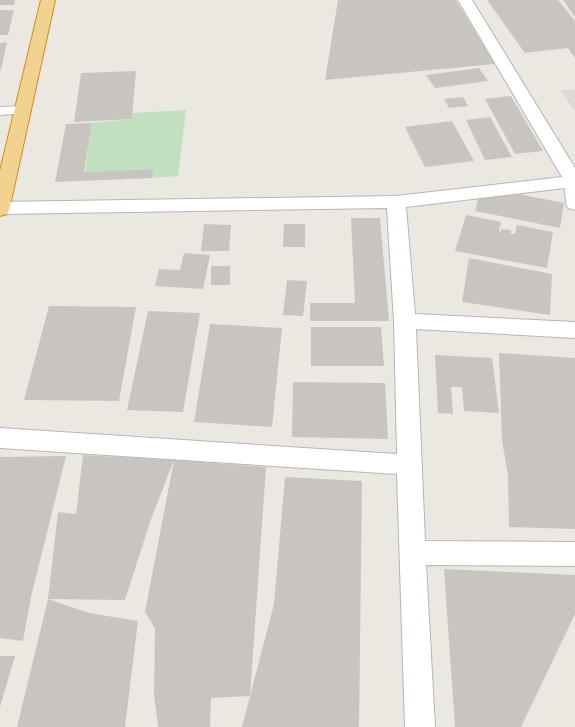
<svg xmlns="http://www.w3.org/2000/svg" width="575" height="727" viewBox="0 0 575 727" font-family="'Nunito Sans',sans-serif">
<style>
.industrial{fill:#dcdad5}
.green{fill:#c1e0bf}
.building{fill:#c8c5c0}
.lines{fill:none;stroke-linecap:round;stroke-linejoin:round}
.lane-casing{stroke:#b3b6ba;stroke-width:2}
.street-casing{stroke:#b3b6ba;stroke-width:2}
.highway-casing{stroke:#d68c15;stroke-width:2}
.lane{fill:#fff;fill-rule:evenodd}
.street{fill:#fff;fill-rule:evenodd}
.highway{fill:#f2d290;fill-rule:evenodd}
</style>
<rect width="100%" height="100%" fill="#ebe8e1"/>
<!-- industrial -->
<path class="industrial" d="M575,89V111L560,90Z"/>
<!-- green -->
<path class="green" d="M186,110L178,176L152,178V169L85,172L92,123L132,119L133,113Z"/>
<!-- building -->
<path class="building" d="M0,0H15L14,5H0Z
M338,0H456L495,64L325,80Z
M487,0H558L575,21V58L568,48L525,53Z
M563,0H575V17Z
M0,10H14L8,35H0Z
M7,42L1,70H0V43Z
M479,68L488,81L435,88L426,75Z
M136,71L132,119L74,122L81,73Z
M511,96L543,151L515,154L485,99Z
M463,97L468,106L449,108L444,99Z
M490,117L512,157L485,160L466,120Z
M452,121L474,161L425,167L405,127Z
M92,123L84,172L153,169L152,178L55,182L66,124Z
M513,193L564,203L560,228L475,211L479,195Z
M466,215L501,222L499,231L501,232V229L511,230V234H515L517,225L553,232L547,268L455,251Z
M351,218H380L389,321H310V303H355Z
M204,224L231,225L229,251H201Z
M284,224H305V247H283Z
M184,253L210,255L203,289L155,286L159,269L180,270Z
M469,258L552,274L550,315L462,302Z
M211,266H230V285H211Z
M287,280L307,281L303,316L283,315Z
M49,306L136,307L119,401L24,400Z
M148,311L200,313L183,412L127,410Z
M210,324L282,328L272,427L194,422Z
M311,327H381L384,366H311Z
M499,353L575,358V529L509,527L508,476L502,440Z
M435,355L492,358L499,413L464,411L462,387H451L453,414L438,413Z
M293,382L385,383L388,439L292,437Z
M83,455L174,460L150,522L125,600L48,599L58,512L76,514Z
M66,456L31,597L23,641L0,638V457Z
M174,460L266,467L250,696L211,698L210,727H158L154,695L155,628L145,612Z
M285,477L362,481L359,727H242L274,604Z
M444,569L575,575V614L521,727H455Z
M48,599L89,613L138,621L125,727H17Z
M0,656H15L0,707Z"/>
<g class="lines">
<!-- lane casing -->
<g class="lane-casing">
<path id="lane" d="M23,106L28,107L30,110L28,113L0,115V107Z"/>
</g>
<!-- street casing -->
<g class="street-casing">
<path id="street" d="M458,0H472L575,168V210L568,208L566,204L565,188L406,207L415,314L575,322V338L416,329L425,541L575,542V566L426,565L435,727H405L397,474L0,448V428L397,454L394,321L387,208L1,214L0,202L396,196L562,177Z"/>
</g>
<!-- highway casing -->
<g class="highway-casing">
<path id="highway" d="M41,0H55L9,210L7,214L0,216V171Z"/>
</g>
<!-- lane -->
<use href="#lane" class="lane"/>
<!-- street -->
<use href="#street" class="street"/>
<!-- highway -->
<use href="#highway" class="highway"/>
</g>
</svg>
